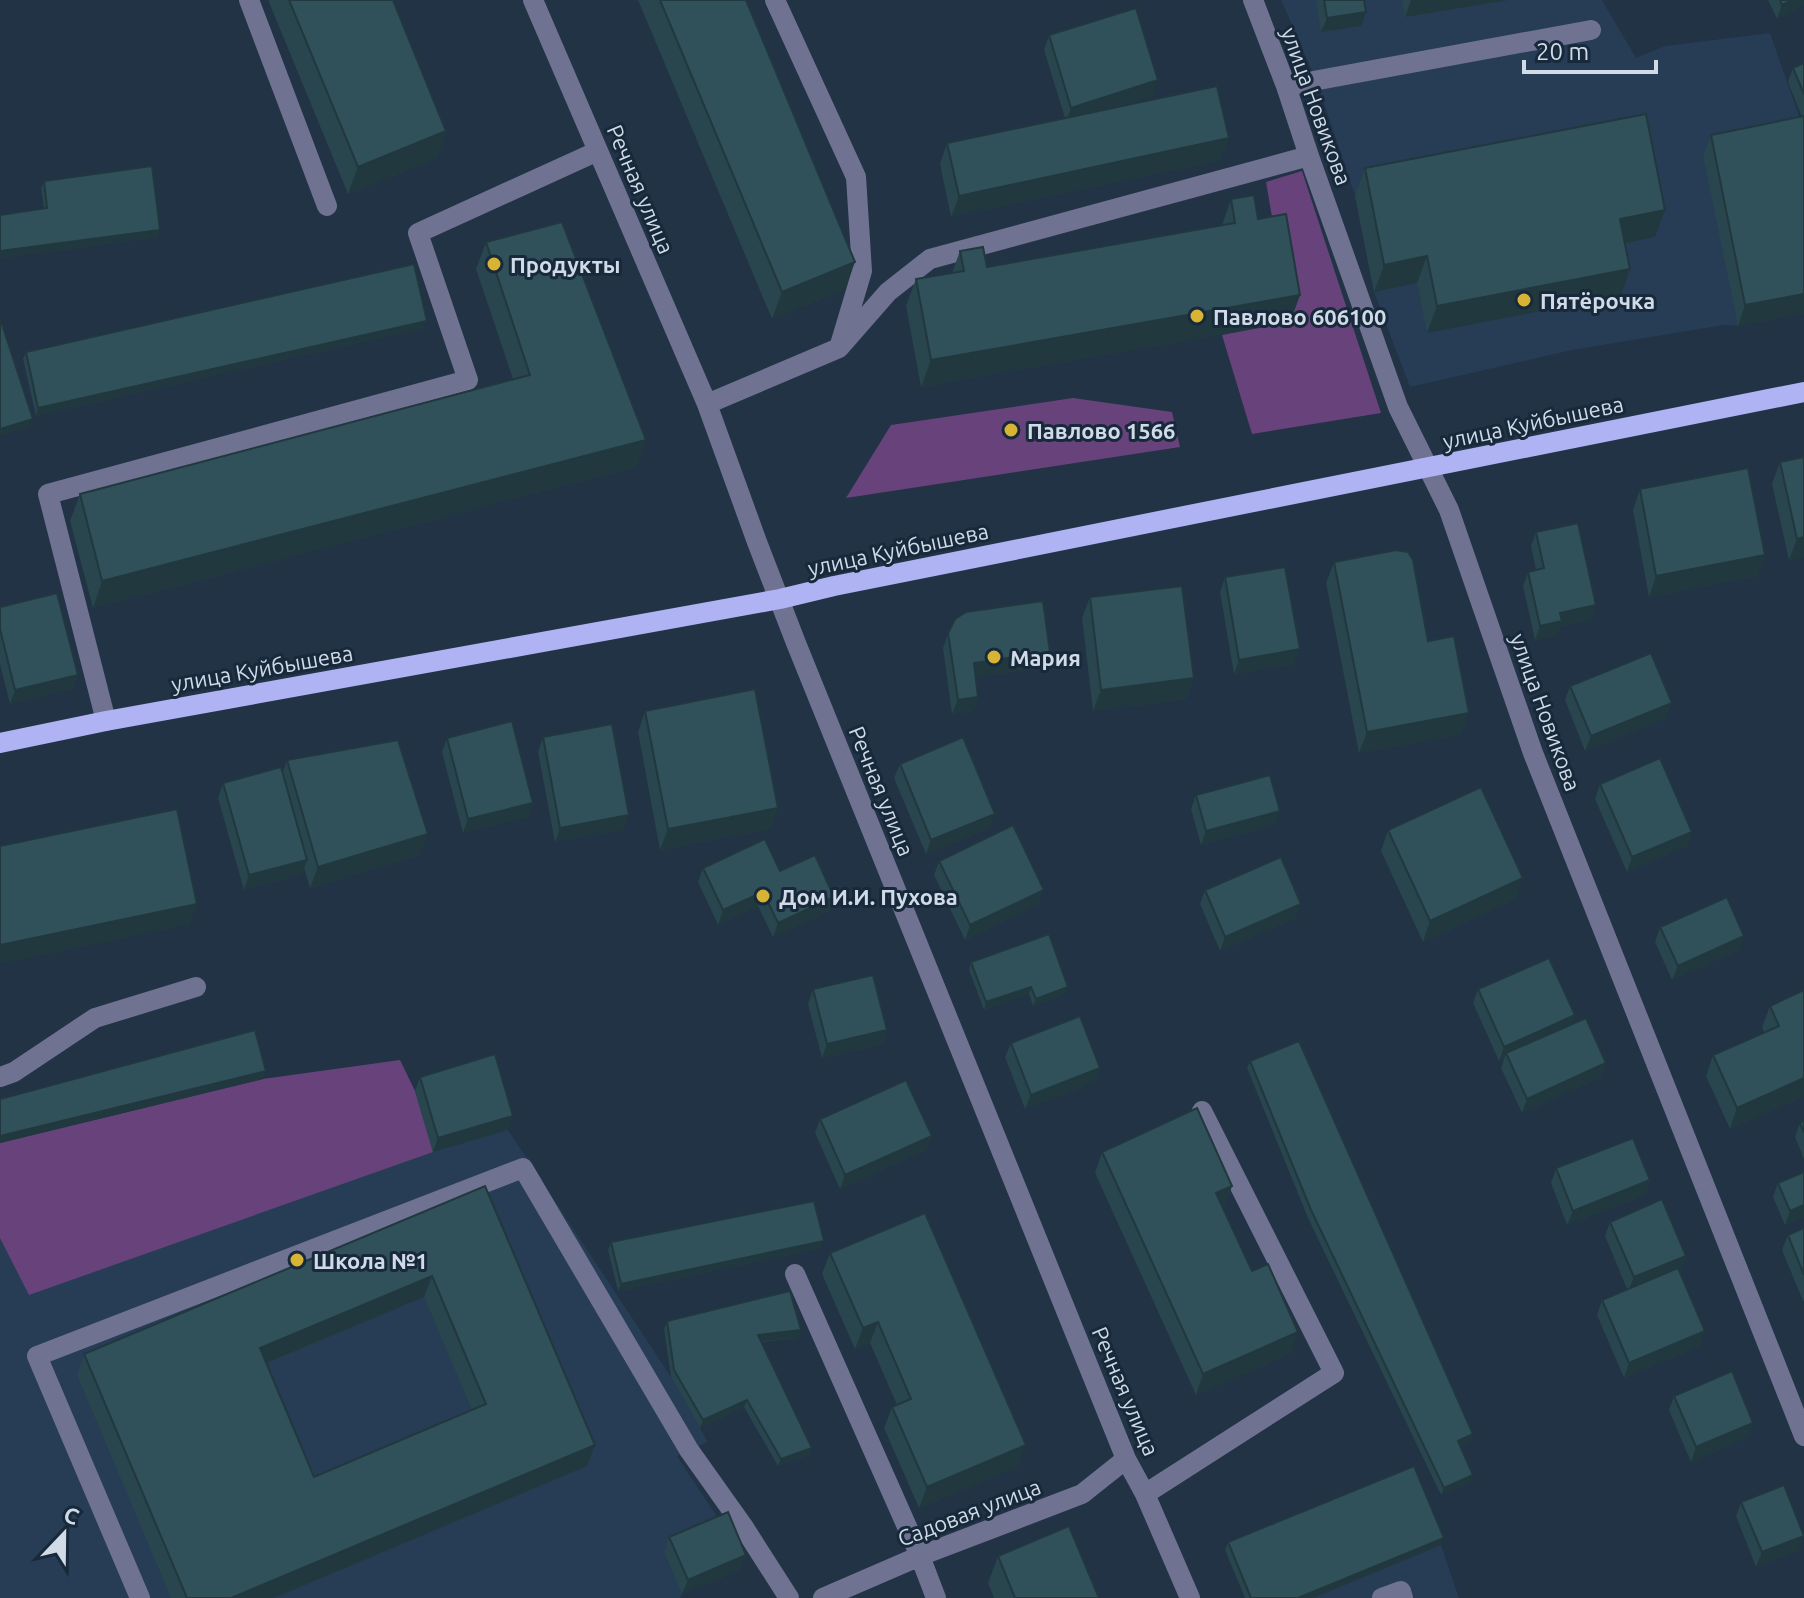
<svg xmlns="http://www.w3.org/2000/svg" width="1804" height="1598" viewBox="0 0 1804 1598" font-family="Ubuntu,sans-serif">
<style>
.built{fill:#263d55}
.green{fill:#68437b}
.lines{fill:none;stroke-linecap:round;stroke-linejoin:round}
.minor{stroke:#707292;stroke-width:20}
.major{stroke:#afb3f3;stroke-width:20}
.wall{fill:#29454d;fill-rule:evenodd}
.shaded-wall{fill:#22383f}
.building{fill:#30505a;stroke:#22383f;stroke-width:2;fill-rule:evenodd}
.poi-dot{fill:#d8b434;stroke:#17293b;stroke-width:3}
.labels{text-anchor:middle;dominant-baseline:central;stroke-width:6;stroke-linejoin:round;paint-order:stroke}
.street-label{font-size:22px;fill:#d0dbe7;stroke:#17293b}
.poi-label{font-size:22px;font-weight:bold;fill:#d0dbe7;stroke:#17293b;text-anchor:start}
</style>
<rect width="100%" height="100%" fill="#213345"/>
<!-- built -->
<path class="built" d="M1281,0H1602L1636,58L1665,46L1770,33L1804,130L1738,326L1724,325L1572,350L1410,387L1374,292L1355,195L1316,80Z
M400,1060L415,1091L489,1069L508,1130L671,1377L708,1442L677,1456L723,1526L680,1598H0V1143L263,1079Z
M1441,1545L1459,1598H1313Z"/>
<!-- green -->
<path class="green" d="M1302,171L1381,413L1252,434L1222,335L1290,322L1266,182Z
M1073,398L1172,412L1180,447L846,498L891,425Z
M400,1060L415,1091L433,1152L29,1295L0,1238V1143L263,1079Z"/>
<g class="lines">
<!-- minor -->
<path class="minor" d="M249,0L327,206
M533,0L707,404L757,542L796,643L1126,1459L1145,1494L1190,1598
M1253,0L1286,86L1309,156L1398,407L1449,510L1533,753L1804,1436
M1286,86L1591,30
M839,348L888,292L930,259L1309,156
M707,404L839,348L862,271L856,177L775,0
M106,721L48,494L468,380L418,233L598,151
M0,1077L14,1072L95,1018L196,987
M795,1274L920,1556L936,1598
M1145,1494L1334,1373L1202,1111
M140,1598L37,1356L523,1168L689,1450L743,1526L789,1598
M823,1598L920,1556L1082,1494L1126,1459
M1382,1598L1401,1591L1403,1598"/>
<!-- major -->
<path class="major" d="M0,743L106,721L780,599L834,586L1804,392"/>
</g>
<!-- wall -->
<path class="wall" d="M268,0H393L446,131L437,158L348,194Z
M638,0H746L845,289L772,319Z
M1316,0H1364L1361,26L1321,32Z
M1402,0H1509L1405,17Z
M1768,0H1804L1777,19Z
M1049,35L1153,95L1109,109L1221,160L951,217L940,164L947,143L1065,118L1044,50Z
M1804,63V313L1738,326L1703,156L1711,135L1802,117L1788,82L1793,68Z
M1365,168L1665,210L1655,237L1625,243L1630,269L1621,296L1427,333L1417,283L1374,292L1355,196Z
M44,181L158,237L0,258V215L44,209L41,188Z
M1231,199L1258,219L1300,295L1290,322L921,387L906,306L916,279L952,273L960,251L987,267L1222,225Z
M486,242L646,440L636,467L93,608L70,521L80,494L513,379L476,269Z
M424,328L36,416L23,359L26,352Z
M1780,462L1804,557L1789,560L1772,484Z
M1640,489L1765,555L1757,576L1649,597L1633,510Z
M1536,532L1591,620L1560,626L1557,635L1535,640L1523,586L1528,572L1536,570L1531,546Z
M1334,562L1428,641L1462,734L1359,753L1326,583Z
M1225,577L1294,664L1234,674L1220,592Z
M1090,597L1194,678L1186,699L1093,711L1082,618Z
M0,607L78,675L73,689L10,704L0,664Z
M948,633L1045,667L975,677L978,697L973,711L952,714L943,648Z
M1570,686L1666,718L1585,751L1565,700Z
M645,711L778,808L770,829L660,850L638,732Z
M543,737L624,830L555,842L538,752Z
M447,738L533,803L528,817L463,833L442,752Z
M287,760L420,855L310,888L304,868L302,874L244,890L218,798L223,783L283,772Z
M900,764L990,828L926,854L894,778Z
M1600,784L1692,832L1687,846L1627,872L1595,799Z
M1196,795L1280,811L1274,825L1201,845L1191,809Z
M1388,830L1516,899L1423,942L1381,851Z
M939,861L1039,904L965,940L934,875Z
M703,868L780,871L829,911L773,937L758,906L718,925L698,882Z
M1205,890L1296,918L1220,951L1200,904Z
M1660,927L1739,950L1672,980L1655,942Z
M971,962L1068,987L1065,994L1033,1006L1029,994L984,1010L969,970Z
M813,989L887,1030L882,1044L822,1058L808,1004Z
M1478,989L1572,1024L1601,1077L1522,1113L1501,1068L1504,1059L1499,1061L1473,1003Z
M1804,990V1096L1730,1129L1706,1076L1713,1055L1764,1032L1762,1027L1770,1006Z
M1011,1043L1100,1068L1095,1082L1025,1109L1005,1057Z
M1250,1061L1471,1442L1460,1446L1471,1482L1441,1495L1308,1218L1247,1068Z
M420,1077L508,1130L433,1152L415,1091Z
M820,1119L932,1136L926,1150L840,1189L815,1133Z
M1804,1121V1159L1795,1137L1800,1123Z
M1102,1152L1232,1186L1224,1207H1223L1291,1353L1196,1395L1095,1173Z
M1556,1168L1650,1180L1645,1195L1567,1225L1551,1183Z
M1778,1183L1804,1217L1785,1225L1773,1197Z
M485,1186L595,1445L587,1466L274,1598H171L77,1375L84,1354ZM424,1297L472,1410L314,1477L266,1364Z
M1610,1222L1686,1256L1681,1270L1679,1271L1700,1346L1624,1378L1597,1315L1602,1300L1627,1289L1605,1236Z
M1804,1228V1300L1803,1301L1782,1250L1788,1235Z
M611,1242L821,1248L618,1291L608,1250Z
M830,1253L1018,1466L919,1508L884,1428L892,1407L897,1405L870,1343L855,1349L822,1274Z
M667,1321L801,1330L798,1338L761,1342L812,1448L809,1455L778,1466L744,1407L700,1428L671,1377L664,1329Z
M1674,1396L1753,1423L1748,1437L1691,1462L1669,1410Z
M1741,1502L1799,1550L1756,1567L1736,1516Z
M669,1537L741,1569L682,1594L664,1552Z
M1228,1542L1441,1545L1313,1598H1245L1225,1550Z
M998,1556L1099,1598H994L988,1583Z"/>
<!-- shaded-wall -->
<path class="shaded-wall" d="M1411,0H1509L1405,17Z
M1792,0H1804V6L1777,19L1782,5Z
M1366,12L1361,26L1321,32L1327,18Z
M1158,80L1153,95L1066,122L1071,108Z
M446,131L437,158L348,194L358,167Z
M1229,138L1221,160L951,217L959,196Z
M1665,210L1655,237L1611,246L1620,219Z
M160,230L158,237L0,258V251Z
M1427,256L1417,283L1374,292L1384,265Z
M855,262L845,289L772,319L782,292Z
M1630,269L1621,296L1427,333L1437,306Z
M1804,294V313L1738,326L1745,305Z
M1300,295L1290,322L921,387L931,360Z
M427,321L424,328L36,416L38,408Z
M33,419L30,426L0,436V429Z
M646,440L636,467L93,608L102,581Z
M1804,537V557L1789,560L1797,539Z
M1765,555L1757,576L1649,597L1656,576Z
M1596,605L1591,620L1560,626L1557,635L1535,640L1540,626L1560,613Z
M1300,649L1294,664L1234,674L1239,660Z
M1050,652L1045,667L968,678L974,663Z
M78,675L73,689L10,704L15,690Z
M1194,678L1186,699L1093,711L1101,690Z
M978,697L973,711L952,714L958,700Z
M1672,703L1666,718L1585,751L1591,736Z
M1469,713L1462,734L1359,753L1367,732Z
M533,803L528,817L463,833L468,819Z
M778,808L770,829L660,850L668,829Z
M1280,811L1274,825L1201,845L1206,831Z
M995,814L990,828L926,854L931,840Z
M629,815L624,830L555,842L560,828Z
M1692,832L1687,846L1627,872L1632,857Z
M428,834L420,855L310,888L318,867Z
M307,860L302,874L244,890L249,875Z
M1523,878L1516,899L1423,942L1430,921Z
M1044,890L1039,904L965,940L970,925Z
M763,892L758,906L718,925L723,910Z
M834,897L829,911L773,937L778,923Z
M197,904L190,925L0,964V945Z
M1301,904L1296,918L1220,951L1225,937Z
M1744,936L1739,950L1672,980L1678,966Z
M1031,987L1029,994L984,1010L986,1002Z
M1068,987L1065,994L1033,1006L1036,999Z
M1575,1015L1570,1030L1506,1053L1504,1059L1499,1061L1504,1047Z
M887,1030L882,1044L822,1058L827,1044Z
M1606,1063L1601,1077L1522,1113L1527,1099Z
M1100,1068L1095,1082L1025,1109L1031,1095Z
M266,1071L263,1079L0,1143V1136Z
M1804,1078V1096L1730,1129L1737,1108Z
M513,1116L508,1130L433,1152L438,1138Z
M932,1136L926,1150L840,1189L845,1175Z
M1650,1180L1645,1195L1567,1225L1573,1211Z
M1232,1186L1224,1207L1208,1214L1216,1193Z
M1804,1205V1217L1785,1225L1790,1211Z
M824,1241L821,1248L618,1291L621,1284Z
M1686,1256L1681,1270L1628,1292L1634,1277Z
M432,1276L424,1297L252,1369L260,1348Z
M878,1322L870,1343L855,1349L863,1328Z
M801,1330L798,1338L755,1342L758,1335Z
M1705,1331L1700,1346L1624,1378L1629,1363Z
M1298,1332L1291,1353L1196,1395L1203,1374Z
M747,1400L744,1407L700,1428L703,1420Z
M1753,1423L1748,1437L1691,1462L1696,1447Z
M1473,1434L1471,1442L1455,1449L1458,1441Z
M595,1445L587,1466L274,1598H231Z
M1026,1445L1018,1466L919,1508L927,1487Z
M812,1448L809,1455L778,1466L781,1459Z
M1473,1475L1471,1482L1441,1495L1444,1488Z
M1804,1536L1799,1550L1756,1567L1762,1552Z
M1444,1538L1441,1545L1313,1598H1298Z
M746,1555L741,1569L682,1594L688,1580Z"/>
<!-- building -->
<path class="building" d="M289,0H393L446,131L358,167Z
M660,0H746L855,262L782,292Z
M1324,0H1364L1366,12L1327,18Z
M1780,0H1792L1782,5Z
M1136,8L1158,80L1071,108L1049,35Z
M1804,63V94L1793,68Z
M1217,86L1229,138L959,196L947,143Z
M1646,114L1665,210L1620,219L1630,269L1437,306L1427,256L1384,265L1365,168Z
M1804,116V294L1745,305L1711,135Z
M152,166L160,230L0,251V215L47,208L44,181Z
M1254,195L1258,219L1286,214L1300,295L931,360L916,279L964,271L960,251L983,247L987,267L1235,223L1231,199Z
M562,222L646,440L102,581L80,494L530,375L486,242Z
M414,264L427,321L38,408L26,352Z
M0,318L33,419L0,429Z
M1804,457V537L1797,539L1780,462Z
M1748,468L1765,555L1656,576L1640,489Z
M1578,523L1596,605L1560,613L1562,621L1540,626L1528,572L1544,568L1536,532Z
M1396,550L1408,552L1413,560L1428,641L1454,636L1469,713L1367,732L1334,562Z
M1285,567L1300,649L1239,660L1225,577Z
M1182,586L1194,678L1101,690L1090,597Z
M57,593L78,675L15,690L0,629V607Z
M1043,601L1050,652L974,663L978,697L958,700L948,633L955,619L966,612Z
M1651,653L1672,703L1591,736L1570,686Z
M755,689L778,808L668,829L645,711Z
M512,721L533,803L468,819L447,738Z
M612,724L629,815L560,828L543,737Z
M963,737L995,814L931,840L900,764Z
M398,740L428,834L318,867L287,760Z
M1660,758L1692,832L1632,857L1600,784Z
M281,767L307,860L249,875L223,783Z
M1270,775L1280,811L1206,831L1196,795Z
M1481,787L1523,878L1430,921L1388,830Z
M177,809L197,904L0,945V846Z
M1013,825L1044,890L970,925L939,861Z
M765,839L780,871L815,855L834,897L778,923L763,892L723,910L703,868Z
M1281,857L1301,904L1225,937L1205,890Z
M1727,897L1744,936L1678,966L1660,927Z
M1049,934L1068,987L1036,999L1031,987L986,1002L971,962Z
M1549,958L1575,1015L1504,1047L1478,989Z
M873,975L887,1030L827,1044L813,989Z
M1804,990V1078L1737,1108L1713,1055L1779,1026L1770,1006Z
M1080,1016L1100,1068L1031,1095L1011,1043Z
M1586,1018L1606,1063L1527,1099L1506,1053Z
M255,1030L266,1071L0,1136V1099Z
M1299,1041L1473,1434L1458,1441L1473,1475L1444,1488L1311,1210L1250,1061Z
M495,1054L513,1116L438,1138L420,1077Z
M906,1080L932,1136L845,1175L820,1119Z
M1197,1108L1232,1186L1216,1193L1252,1271L1268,1264L1298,1332L1203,1374L1102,1152Z
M1804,1121V1132L1800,1123Z
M1633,1138L1650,1180L1573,1211L1556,1168Z
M1804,1172V1205L1790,1211L1778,1183Z
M485,1186L595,1445L231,1598H187L84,1354ZM432,1276L486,1404L314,1477L260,1348Z
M1662,1199L1686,1256L1634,1277L1610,1222Z
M814,1201L824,1241L621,1284L611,1242Z
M925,1213L1026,1445L927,1487L892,1407L911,1399L878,1322L863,1328L830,1253Z
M1804,1228V1275L1788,1235Z
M1678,1268L1705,1331L1629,1363L1602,1300Z
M790,1291L801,1330L758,1335L812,1448L781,1459L747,1400L703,1420L674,1370L667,1321Z
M1732,1371L1753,1423L1696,1447L1674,1396Z
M1414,1466L1444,1538L1298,1598H1251L1228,1542Z
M1784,1485L1804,1536L1762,1552L1741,1502Z
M728,1512L746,1555L688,1580L669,1537Z
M1069,1526L1099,1598H1015L998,1556Z"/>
<!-- markers -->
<g class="poi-dot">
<circle cx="494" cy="264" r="8"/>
<circle cx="1524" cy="300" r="8"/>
<circle cx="1197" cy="316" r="8"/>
<circle cx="1011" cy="430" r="8"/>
<circle cx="994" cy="657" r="8"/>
<circle cx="763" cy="896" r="8"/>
<circle cx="297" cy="1260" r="8"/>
</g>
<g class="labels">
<!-- street labels -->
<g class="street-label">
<text transform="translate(1317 106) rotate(70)">улица Новикова</text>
<text transform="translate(641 189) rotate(67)">Речная улица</text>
<text transform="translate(1533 422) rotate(-12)">улица Куйбышева</text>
<text transform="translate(898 549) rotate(-12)">улица Куйбышева</text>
<text transform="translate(262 668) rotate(-10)">улица Куйбышева</text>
<text transform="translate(1546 712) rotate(70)">улица Новикова</text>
<text transform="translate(882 791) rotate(68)">Речная улица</text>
<text transform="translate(1126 1391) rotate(67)">Речная улица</text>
<text transform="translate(969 1512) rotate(-21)">Садовая улица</text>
</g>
<!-- poi labels -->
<g class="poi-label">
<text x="510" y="264">Продукты</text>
<text x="1540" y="300">Пятёрочка</text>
<text x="1213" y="316">Павлово 606100</text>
<text x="1027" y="430">Павлово 1566</text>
<text x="1010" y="657">Мария</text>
<text x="779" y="896">Дом И.И. Пухова</text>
<text x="313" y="1260">Школа №1</text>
</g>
</g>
<!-- north arrow -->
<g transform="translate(64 1534) rotate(22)" stroke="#17293b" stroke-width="6" paint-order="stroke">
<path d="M0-6L14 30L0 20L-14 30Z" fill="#d0dbe7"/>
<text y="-12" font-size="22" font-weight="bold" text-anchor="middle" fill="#d0dbe7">С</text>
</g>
<!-- scale -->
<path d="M1524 60v12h132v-12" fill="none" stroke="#d0dbe7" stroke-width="4"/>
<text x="1536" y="60" font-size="24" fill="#d0dbe7" stroke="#17293b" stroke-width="6" paint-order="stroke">20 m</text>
</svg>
